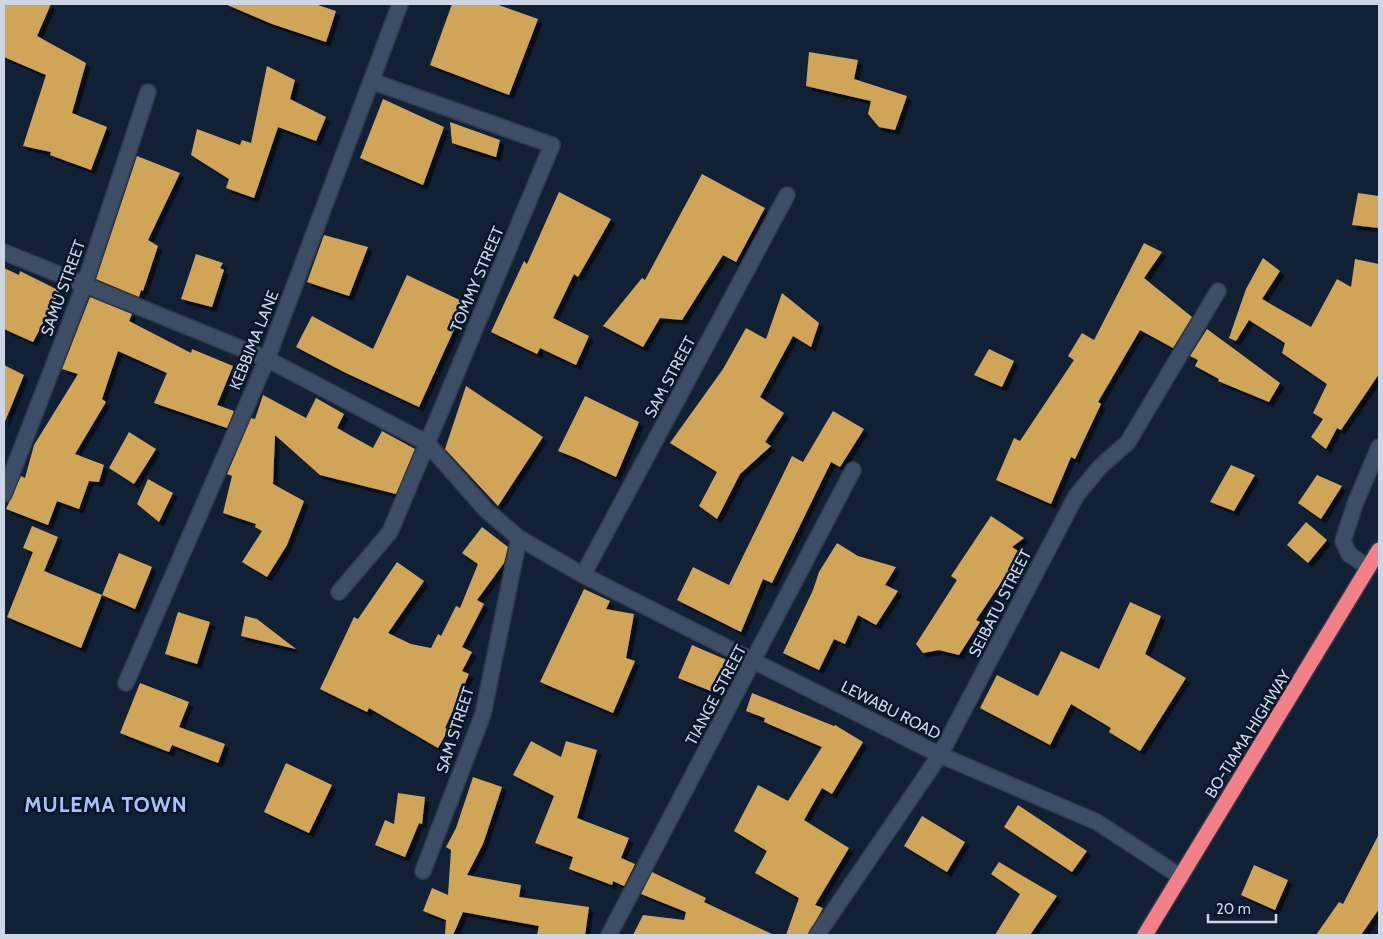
<svg xmlns="http://www.w3.org/2000/svg" width="1383" height="939" viewBox="0 0 1383 939" font-family="Cabin,sans-serif">
<style>
.building{fill:#d0a558;filter:url(#shadow)}
.lines{fill:none;stroke-linecap:round;stroke-linejoin:round}
.minor-casing{stroke:#32394c;stroke-width:18}
.highway-casing{stroke:#32394c;stroke-width:18}
.minor{stroke:#3c4d65;stroke-width:15}
.highway{stroke:#f37f87;stroke-width:15}
.labels{text-anchor:middle;dominant-baseline:central;stroke-width:5;stroke-linejoin:round;paint-order:stroke}
.street-label{font-size:16px;fill:#ccd6e5;stroke:#08162b}
.district-label{font-size:21px;font-weight:bold;letter-spacing:1px;fill:#abc1f6;stroke:#08162b}
</style>
<defs>
<filter id="shadow"><feDropShadow dx="4.5" dy="4.5" stdDeviation="0" flood-color="#0009"/></filter>
</defs>
<rect width="100%" height="100%" fill="#112035"/>
<!-- building -->
<path class="building" d="M4,4H51L37,36L86,63L72,113L107,127L91,170L50,155L51,152L23,146L46,75L4,57Z
M225,4H315L336,11L326,42L272,24Z
M452,4H496L538,19L509,95L430,65Z
M809,52L858,60L854,79L907,96L895,130L879,127L868,114L871,101L806,86Z
M267,66L295,80L290,99L326,117L316,141L278,127L254,198L226,188L229,179L191,155L197,129L240,145L242,140L251,143Z
M383,99L444,127L423,185L360,158Z
M450,122L500,140L496,157L452,143Z
M137,156L180,173L148,240L158,246L143,291L141,290L139,297L96,279Z
M702,174L765,208L736,262L723,255L682,320L660,318L643,347L603,326L642,278L645,280Z
M559,192L611,219L578,277L574,274L553,318L589,336L576,365L540,348L537,354L491,332L524,261L527,264Z
M1358,193L1379,196V228L1352,225Z
M324,235L368,247L349,296L307,282Z
M1144,243L1162,252L1144,278L1192,317L1173,348L1140,330L1098,402L1101,404L1075,459L1071,457L1051,504L996,480L1014,438L1020,441L1074,360L1068,356L1082,333L1094,340Z
M196,254L223,263L220,268L224,270L212,307L181,299Z
M1263,258L1280,271L1262,299L1311,327L1337,279L1351,287L1355,259L1379,264V374L1341,430L1337,428L1326,449L1311,437L1323,419L1313,413L1327,384L1282,353L1285,343L1249,320L1236,341L1229,338L1246,289Z
M4,268L19,275L20,271L60,291L33,342L4,329Z
M407,275L466,303L419,407L344,372L296,347L312,316L373,349Z
M782,293L819,323L811,347L793,336L760,397L784,413L765,442L771,446L740,474L717,519L699,506L717,472L670,443L723,369L746,328L766,339Z
M90,297L132,314L129,321L191,353L192,349L233,366L217,405L234,411L227,428L154,403L167,373L118,351L102,399L106,402L75,454L104,465L99,482L89,481L79,509L57,501L48,525L6,509L21,476L25,478L34,445L78,374L62,369Z
M1207,329L1280,383L1269,402L1218,381L1219,379L1195,366L1198,360L1190,356Z
M989,349L1014,361L1002,387L974,375Z
M4,365L24,375L4,424Z
M466,386L543,437L498,506L445,449Z
M263,395L306,418L316,398L344,414L337,428L373,448L382,431L415,449L396,494L320,475L275,435L273,484L304,501L287,545L267,577L242,562L262,531L255,527L256,524L223,513L232,476L227,474L251,418L255,419Z
M585,396L639,422L616,477L576,458L558,451Z
M833,411L864,429L840,467L831,462L772,583L763,579L741,632L677,600L693,567L729,585L792,456L803,462Z
M129,432L156,449L134,484L109,468Z
M1231,465L1255,475L1234,511L1210,502Z
M1317,475L1342,486L1321,519L1298,503Z
M148,479L173,493L159,522L137,504Z
M991,516L1024,538L1012,547L1021,553L976,620L980,622L959,655L939,650L923,653L916,644L957,580L951,576Z
M1306,522L1327,540L1308,563L1287,545Z
M32,526L58,537L44,571L102,595L81,648L7,617L33,552L23,548Z
M482,527L508,547L504,563L477,600L484,604L462,647L472,652L462,671L469,674L445,728L448,730L438,748L369,708L367,712L320,689L354,617L358,619L397,562L424,581L388,633L411,644L431,648L438,634L441,636L456,606L460,608L478,564L462,553Z
M837,543L858,556L896,567L885,585L898,591L876,625L858,615L845,644L834,639L819,670L783,653L813,590L819,572Z
M119,553L152,567L135,609L102,595Z
M584,589L610,601L606,609L634,614L626,658L635,661L613,713L540,682Z
M1130,602L1161,616L1145,654L1186,678L1140,751L1109,732L1111,728L1071,704L1050,745L980,708L997,675L1038,696L1061,651L1099,669Z
M178,612L210,622L197,664L165,654Z
M245,616L257,619L296,649L241,636Z
M692,645L729,661L716,693L678,678Z
M140,683L189,702L179,727L225,744L218,763L172,745L169,752L120,733Z
M752,693L834,726L835,725L863,742L832,794L822,788L804,820L849,848L815,905L823,908L808,935H786L799,898L755,873L767,851L734,831L758,785L788,801L822,747L764,722L765,718L746,711Z
M531,741L561,757L566,741L597,750L577,818L629,838L621,858L635,864L624,886L613,881L612,885L569,869L573,857L535,843L554,796L513,775Z
M286,763L332,785L309,833L264,812Z
M473,777L502,787L483,844L467,875L521,885L519,897L589,907L585,935H537L539,926L463,912L453,935H445L446,920L423,911L432,888L448,895L451,850L446,847L456,828Z
M398,793L425,797L422,824L419,823L405,857L375,845L385,820L394,824Z
M1018,805L1087,851L1072,872L1004,827Z
M922,816L965,842L947,872L904,846Z
M1379,834V909L1361,935H1316L1339,902L1343,904Z
M999,862L1057,896L1030,935H995L1020,894L991,874Z
M1254,865L1288,880L1275,910L1241,895Z
M652,872L706,898L704,902L774,935H633L643,915L684,920L686,912L641,894Z"/>
<g class="lines">
<!-- minor casing -->
<g class="minor-casing">
<path id="minor" d="M4,252L267,359L427,443L486,510L519,538L583,575L940,755L1097,822L1181,877
M4,494L84,286L148,92
M1369,568L1349,554L1343,541L1355,504L1379,447
M583,575L787,195
M339,592L390,532L552,145L371,81
M126,683L267,359L400,4
M423,871L483,714L519,538
M609,935L853,470
M817,935L940,755L1076,496L1100,467L1128,442L1218,291"/>
</g>
<!-- highway casing -->
<g class="highway-casing">
<path id="highway" d="M1145,935L1379,550"/>
</g>
<!-- minor -->
<use href="#minor" class="minor"/>
<!-- highway -->
<use href="#highway" class="highway"/>
</g>
<g class="labels">
<!-- street labels -->
<g class="street-label">
<text transform="translate(477 279) rotate(-67)">TOMMY STREET</text>
<text transform="translate(63 288) rotate(-70)">SAMU STREET</text>
<text transform="translate(254 340) rotate(-68)">KEBBIMA LANE</text>
<text transform="translate(670 377) rotate(-62)">SAM STREET</text>
<text transform="translate(1000 603) rotate(-63)">SEIBATU STREET</text>
<text transform="translate(716 695) rotate(-62)">TIANGE STREET</text>
<text transform="translate(891 710) rotate(27)">LEWABU ROAD</text>
<text transform="translate(455 730) rotate(-72)">SAM STREET</text>
<text transform="translate(1248 734) rotate(-58)">BO-TIAMA HIGHWAY</text>
</g>
<!-- district labels -->
<g class="district-label">
<text x="106" y="804">MULEMA TOWN</text>
</g>
</g>
<!-- border -->
<rect width="1383" height="939" fill="none" stroke="#ccd6e5" stroke-width="10"/>
<!-- scale -->
<path d="M1208 914v8h68v-8" fill="none" stroke="#ccd6e5" stroke-width="2.5"/>
<text x="1216" y="914" font-size="15" fill="#ccd6e5" stroke="#08162b" stroke-width="4" paint-order="stroke">20 m</text>
</svg>
